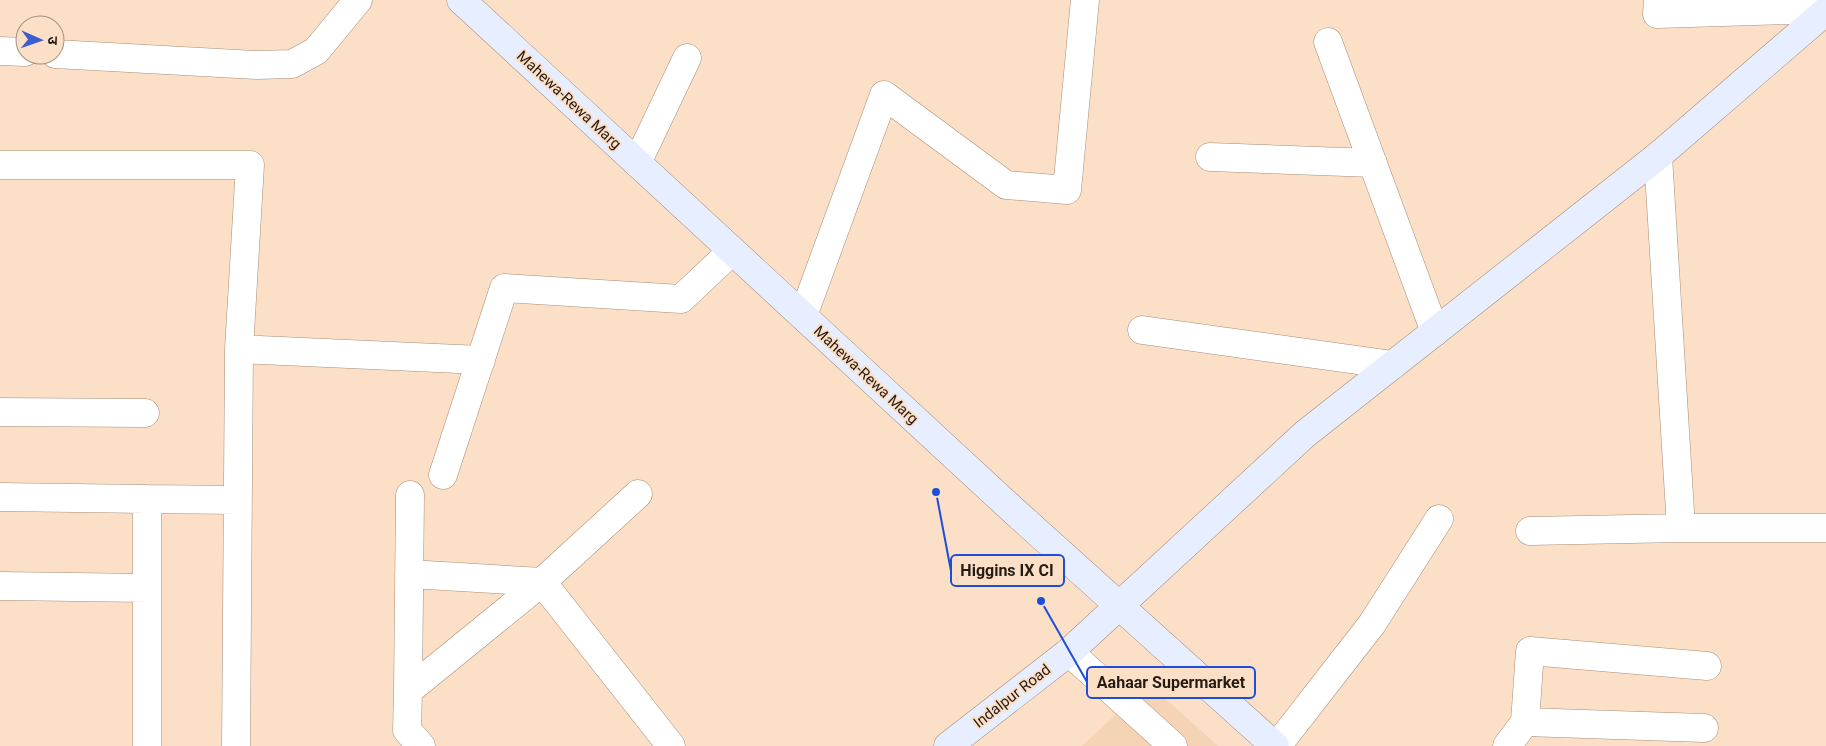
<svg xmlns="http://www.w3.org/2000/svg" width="1826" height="746" viewBox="0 0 1826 746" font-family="Roboto,'Noto Sans Devanagari',sans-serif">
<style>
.built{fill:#f5d3b5}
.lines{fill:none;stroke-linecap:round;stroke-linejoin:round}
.street-casing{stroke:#a78d76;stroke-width:29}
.secondary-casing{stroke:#a78d76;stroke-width:29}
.street{stroke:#fff;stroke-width:28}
.secondary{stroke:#e7eeff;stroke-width:28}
.labels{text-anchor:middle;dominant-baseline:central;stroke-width:4;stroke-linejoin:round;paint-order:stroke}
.street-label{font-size:15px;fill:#251b12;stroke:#fcdfc7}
.leader{fill:none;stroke:#1d4ed8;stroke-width:2}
.callout-dot{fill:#1d4ed8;stroke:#fcdfc7;stroke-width:2}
.callout{fill:#fcdfc7;stroke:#1d4ed8;stroke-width:2}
.callout-label{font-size:16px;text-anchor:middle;font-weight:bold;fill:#251b12}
</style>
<rect width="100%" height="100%" fill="#fcdfc7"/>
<!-- built -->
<path class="built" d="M1149,684L1218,746H1082Z"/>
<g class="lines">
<!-- street casing -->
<g class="street-casing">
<path id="street" d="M1658,0L1657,14L1826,9
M1328,42L1435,332
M0,51L25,52
M55,54L257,65L292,64L316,51L358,0
M1658,156L1681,528H1826
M1210,157L1373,163
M637,163L687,58
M0,165H250L239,349L236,746
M803,316L884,95L1006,185L1067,190L1085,0
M1142,330L1393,365
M239,349L481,360
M0,412L145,413
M443,475L504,288L681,299L732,251
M410,495L408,691L542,582L638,494
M0,497L147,499V746
M147,499L237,500
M1530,531L1681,528
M409,574L542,582L671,746
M0,586L147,588
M1069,652L1173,746
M408,691L407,730L421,746
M1525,722L1704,728
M1277,746L1372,624L1439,519
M1507,746L1525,722L1530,651L1707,666"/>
</g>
<!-- secondary casing -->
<g class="secondary-casing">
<path id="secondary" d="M461,0L1014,511L1275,746
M948,746L1069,652L1305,434L1658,156L1826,11"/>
</g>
<!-- street -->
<use href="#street" class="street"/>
<!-- secondary -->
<use href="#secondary" class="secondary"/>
</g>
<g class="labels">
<!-- street labels -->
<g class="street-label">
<text transform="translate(569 100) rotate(43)">Mahewa-Rewa Marg</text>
<text transform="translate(866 375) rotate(43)">Mahewa-Rewa Marg</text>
<text transform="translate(1012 696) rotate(-38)">Indalpur Road</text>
</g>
</g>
<!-- callouts -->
<path class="leader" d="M936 492L951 571M1041 601L1087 682"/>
<g class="callout-dot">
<circle cx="936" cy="492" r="5"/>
<circle cx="1041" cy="601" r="5"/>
</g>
<g class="callout">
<rect x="951" y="555" width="113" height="31" rx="5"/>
<rect x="1087" y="667" width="168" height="31" rx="5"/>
</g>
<g class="callout-label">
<text x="1007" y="576">Higgins IX CI</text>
<text x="1171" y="688">Aahaar Supermarket</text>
</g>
<!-- north arrow -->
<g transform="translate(40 40) rotate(92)"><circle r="24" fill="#fcdfc7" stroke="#a6917f"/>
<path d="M0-4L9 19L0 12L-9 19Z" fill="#3d5ed0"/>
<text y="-8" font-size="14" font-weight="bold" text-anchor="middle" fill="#251b12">उ</text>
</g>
</svg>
